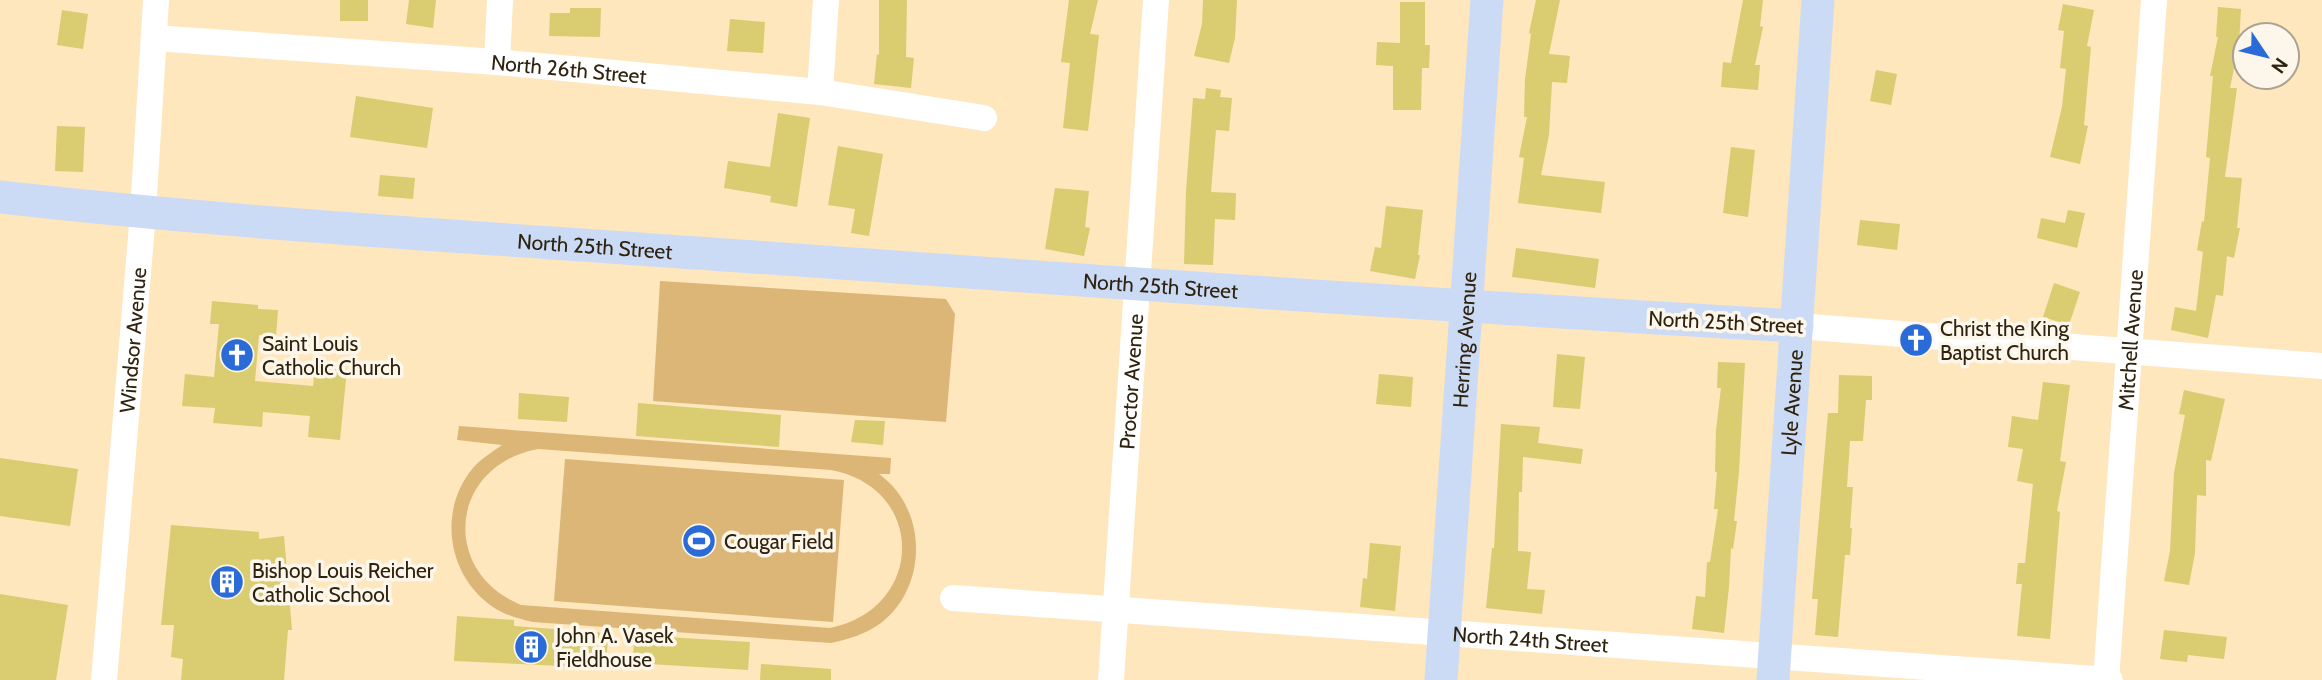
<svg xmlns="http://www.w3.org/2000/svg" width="2322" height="680" viewBox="0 0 2322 680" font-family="Cabin,sans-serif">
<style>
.grass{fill:#dcb676;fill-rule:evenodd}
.building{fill:#dacc70}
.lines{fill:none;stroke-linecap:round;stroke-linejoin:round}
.minor{stroke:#fff;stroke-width:26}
.major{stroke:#cbdbf6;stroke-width:33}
.labels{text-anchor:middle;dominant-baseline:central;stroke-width:7;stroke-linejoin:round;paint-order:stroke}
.street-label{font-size:21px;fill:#2f230f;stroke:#fcf6eb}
.poi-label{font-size:21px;fill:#2f230f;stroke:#fcf6eb;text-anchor:start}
</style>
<rect width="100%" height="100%" fill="#fee6bd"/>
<!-- grass -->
<path class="grass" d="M660,281L946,299L955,314L946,422L653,401Z
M459,426L891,458L890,474H879C928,509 928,587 881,623C866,634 849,639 831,643L533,622C515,618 498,613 484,600C446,567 440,507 473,468C481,459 492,452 502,445L457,440ZM538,449L831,470C927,488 925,609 830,628L521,605C439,571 450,465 538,449Z
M565,459L844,480L833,622L554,601Z"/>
<!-- building -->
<path class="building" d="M340,0H368V21H340Z
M409,0H436L433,28L406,24Z
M879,0H907L906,57L914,58L911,88L874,84L877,54L879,55Z
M1069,0H1098L1090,34L1099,35L1088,131L1063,128L1070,63L1061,62Z
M1203,0H1237L1235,38L1229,63L1194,56L1202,24Z
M1536,0H1560L1549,54L1570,56L1567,83L1552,82L1549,135L1541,175L1605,182L1601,213L1518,203L1524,158L1519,157L1527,117H1524L1525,79L1531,34L1529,33Z
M1743,0H1763L1760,26L1763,27L1755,65H1760L1758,90L1721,87L1723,62L1731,63Z
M1400,2H1425V45H1430L1429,68H1422L1421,110H1393V66L1376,65L1377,42L1400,43Z
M2063,4L2094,10L2087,46L2091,47L2084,125L2088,126L2080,164L2050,157L2062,107L2066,69L2060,68L2064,31L2058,30Z
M2218,7L2241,9L2239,44L2230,88H2237L2225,177L2242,178L2237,228H2240L2234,258L2227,256L2223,296L2216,295L2208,338L2171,330L2175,307L2196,311L2203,252L2197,250L2202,221L2204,222L2210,158L2206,157L2213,76H2210L2218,37H2216Z
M570,8H601L600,37L549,36L550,13H570Z
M62,10L88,14L83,49L57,45Z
M730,19L765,22L763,53L727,51Z
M1876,70L1897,74L1891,105L1870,101Z
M1206,88L1221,90L1220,97L1232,98L1229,131L1216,130L1211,192L1236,193L1235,220L1215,219L1213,265L1184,264L1186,191L1193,98L1205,99Z
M356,96L433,108L427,148L350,137Z
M778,113L810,118L797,207L770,202L771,196L724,188L728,161L770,167Z
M57,126L85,127L83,172L55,171Z
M838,146L883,154L869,236L851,233L855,209L828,205Z
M1731,147L1755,150L1748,217L1723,213Z
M380,175L415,178L413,199L378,196Z
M1055,188L1089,191L1085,227L1090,228L1084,256L1045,249Z
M1386,206L1423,210L1418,255H1420L1415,279L1370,271L1375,247L1381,248Z
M2068,210L2085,213L2077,248L2037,238L2041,218L2065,223Z
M1860,220L1900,224L1897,250L1857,245Z
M1516,248L1599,259L1595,288L1512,277Z
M2054,283L2080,292L2069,325L2043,317Z
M212,301L258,305V309L278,310L276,336L259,335L255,381L313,386L315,366L347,369L340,440L308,437L310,416L263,412L262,427L213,423L215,408L182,406L185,374L214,377L219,324H210Z
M1557,354L1585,357L1580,409L1553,407Z
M1718,362L1745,363L1739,472L1734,521H1737L1733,549L1731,548L1729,587L1724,633L1692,629L1696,596L1705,597L1707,562H1710L1718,509H1714L1717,472H1715L1716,430L1721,388H1717Z
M1379,374L1413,377L1411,407L1376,404Z
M1839,375L1872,376V400H1866L1863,441H1850L1847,487H1853L1850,528H1852L1850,555H1845L1838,637L1815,635L1818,599H1812L1828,413H1838Z
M2043,382L2070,385L2060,461L2066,462L2057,511L2060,512L2050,639L2017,636L2022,584H2016L2018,563H2025L2033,484L2017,481L2023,449L2008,447L2012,416L2038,420Z
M2184,390L2225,399L2211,461L2206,460V496L2197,495L2195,553L2189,585L2164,581L2170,551L2174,473L2185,415L2179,414Z
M519,393L569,397L567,422L518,419Z
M638,403L781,415L779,447L636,436Z
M855,420L885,421L883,445L851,442Z
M1501,424L1540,427L1538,443L1583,449L1581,464L1523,457L1522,492H1519L1518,551L1531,552L1527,589L1545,590L1542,614L1486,608L1492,548H1494Z
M0,458L78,469L70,526L0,516Z
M171,525L259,532V539L284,536L292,630H288L284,680H181L183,659L171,657L174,625H161Z
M1370,543L1401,546L1395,611L1360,607L1363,578L1367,579Z
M0,594L68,605L56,680H0Z
M457,616L514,620V626L609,633L605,668L454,661Z
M2164,630L2227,637L2224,659L2188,655L2187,662L2160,659Z
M634,635L750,642L748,670L633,663Z
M761,664L831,669V680H760Z"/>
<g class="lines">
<!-- minor -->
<g class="minor">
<path id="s1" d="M154,38L497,62L820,92L984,118"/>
<path d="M497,62L500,0"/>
<path d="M820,92L826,0"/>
<path d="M1797,326L2322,366"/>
<path id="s2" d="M953,598L2110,680"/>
<path id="s3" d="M104,680L143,213L156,0"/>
<path id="s4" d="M1111,680L1156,0"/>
<path id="s5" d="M2106,680L2154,0"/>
</g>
<!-- major -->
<g class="major">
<path id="s6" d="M0,197C246,225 493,238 740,256C1092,281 1444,306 1797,326"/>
<path id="s7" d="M1441,680L1487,0"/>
<path id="s8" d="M1773,680L1818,0"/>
</g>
</g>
<!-- icons -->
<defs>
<g id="church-disc" transform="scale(1.75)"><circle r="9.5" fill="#2b6bd8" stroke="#fcf6eb"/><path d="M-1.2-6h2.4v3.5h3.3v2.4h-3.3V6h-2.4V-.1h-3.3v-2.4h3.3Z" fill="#fff"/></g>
<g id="stadium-disc" transform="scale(1.75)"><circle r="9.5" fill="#2b6bd8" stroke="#fcf6eb"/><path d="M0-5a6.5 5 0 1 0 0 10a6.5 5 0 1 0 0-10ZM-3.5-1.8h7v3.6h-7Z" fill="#fff"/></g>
<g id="building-disc" transform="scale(1.75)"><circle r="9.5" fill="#2b6bd8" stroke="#fcf6eb"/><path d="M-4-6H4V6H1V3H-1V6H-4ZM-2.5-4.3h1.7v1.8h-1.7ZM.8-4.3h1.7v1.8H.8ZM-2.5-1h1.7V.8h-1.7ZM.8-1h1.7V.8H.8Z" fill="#fff"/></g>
</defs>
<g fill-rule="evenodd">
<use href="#church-disc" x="1916" y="340"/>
<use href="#church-disc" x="237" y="355"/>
<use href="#stadium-disc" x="699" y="541"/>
<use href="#building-disc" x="227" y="582"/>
<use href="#building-disc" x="531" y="647"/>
</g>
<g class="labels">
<!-- street labels -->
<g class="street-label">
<text stroke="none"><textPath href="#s1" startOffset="416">North 26th Street</textPath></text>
<text stroke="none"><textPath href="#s6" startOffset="597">North 25th Street</textPath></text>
<text stroke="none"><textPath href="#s6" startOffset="1164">North 25th Street</textPath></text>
<text transform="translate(1726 322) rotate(3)">North 25th Street</text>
<text stroke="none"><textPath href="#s3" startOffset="341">Windsor Avenue</textPath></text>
<text stroke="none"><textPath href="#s7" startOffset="341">Herring Avenue</textPath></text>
<text stroke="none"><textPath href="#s5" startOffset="341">Mitchell Avenue</textPath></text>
<text stroke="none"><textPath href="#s4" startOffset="299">Proctor Avenue</textPath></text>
<text stroke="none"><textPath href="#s8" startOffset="278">Lyle Avenue</textPath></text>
<text stroke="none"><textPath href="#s2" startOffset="579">North 24th Street</textPath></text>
</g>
<!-- poi labels -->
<g class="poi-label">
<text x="1940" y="328">Christ the King<tspan x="1940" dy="24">Baptist Church</tspan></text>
<text x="262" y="343">Saint Louis<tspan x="262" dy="24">Catholic Church</tspan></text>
<text x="724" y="541">Cougar Field</text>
<text x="252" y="570">Bishop Louis Reicher<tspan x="252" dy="24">Catholic School</tspan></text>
<text x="556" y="635">John A. Vasek<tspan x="556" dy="24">Fieldhouse</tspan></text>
</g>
</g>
<!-- north arrow -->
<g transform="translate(2266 56) rotate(125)"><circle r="33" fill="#fcf6eb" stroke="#aaa293" stroke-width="2"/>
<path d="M0-5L12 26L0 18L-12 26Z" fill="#2b6bd8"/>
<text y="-10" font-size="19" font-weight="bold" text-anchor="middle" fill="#2f230f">N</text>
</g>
</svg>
